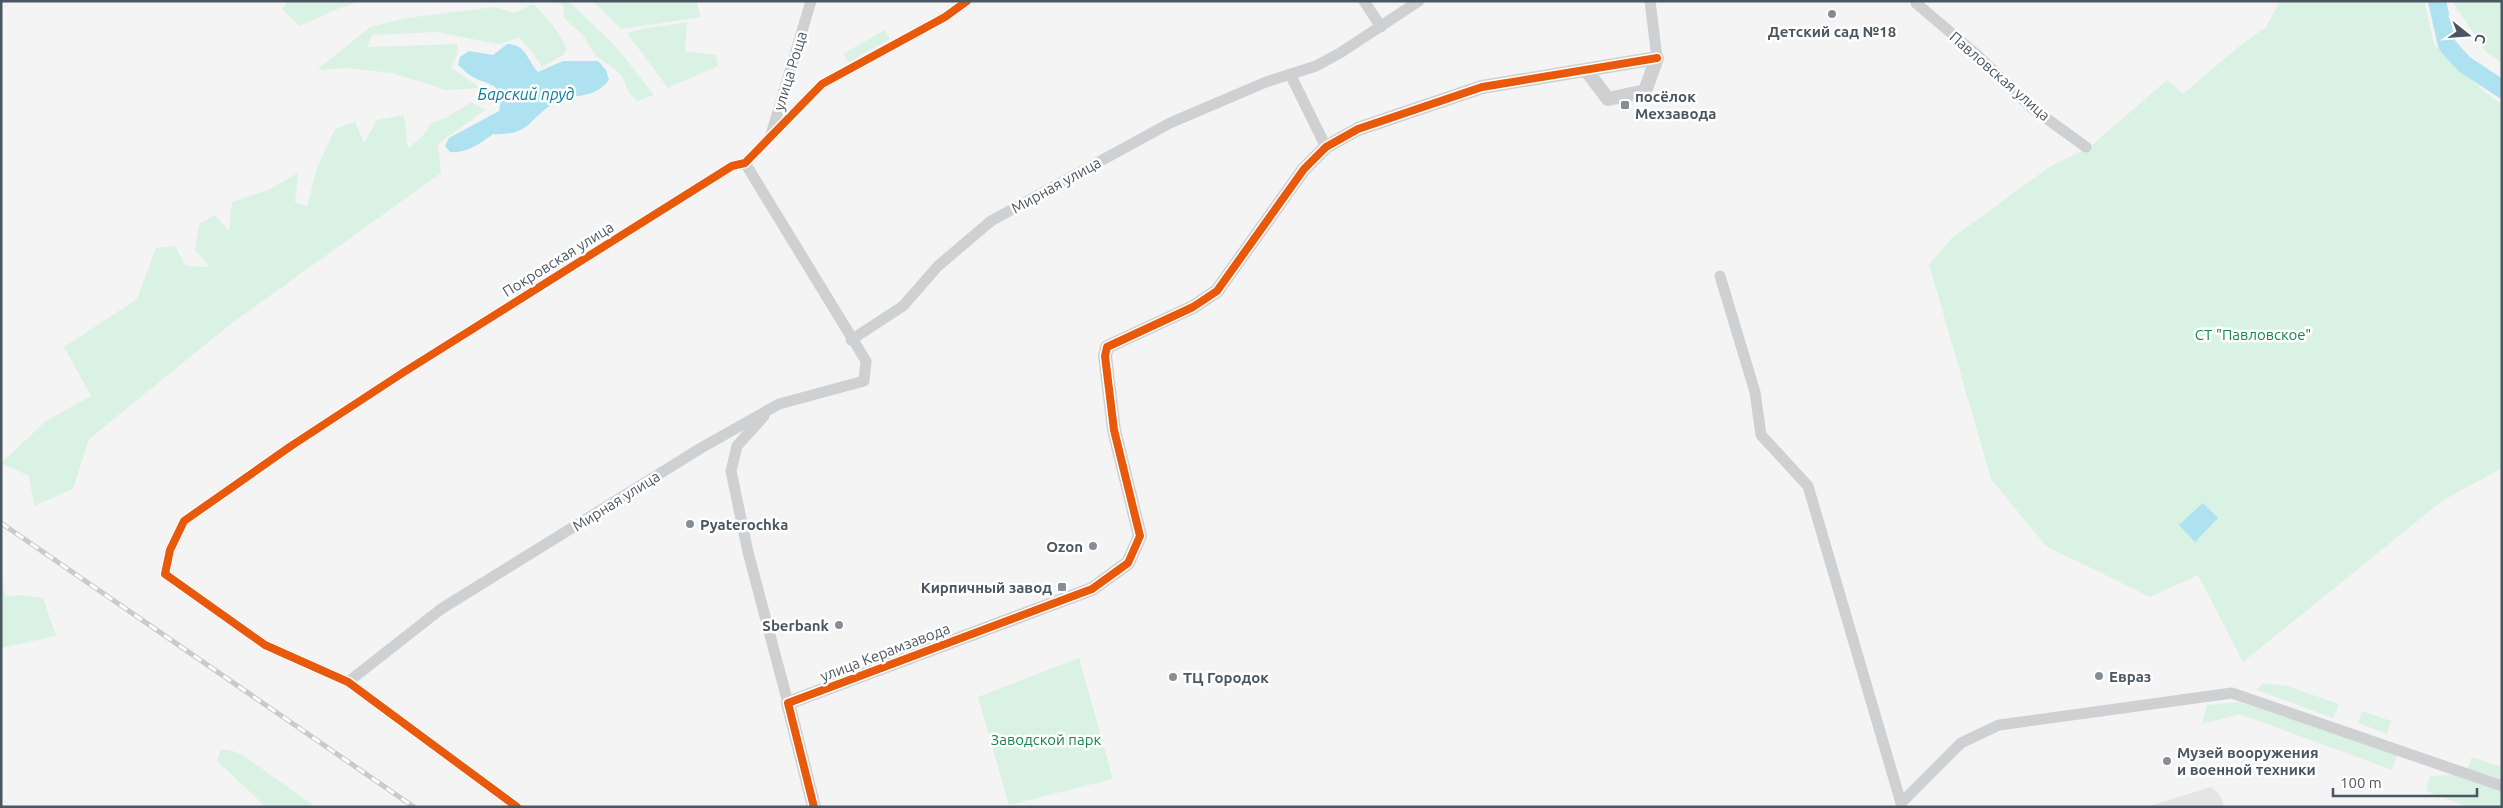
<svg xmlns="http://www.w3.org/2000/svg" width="2503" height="808" viewBox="0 0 2503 808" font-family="Ubuntu,sans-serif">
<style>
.education{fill:#e6e5e6}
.green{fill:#d9f2e3}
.water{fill:#aee2f0}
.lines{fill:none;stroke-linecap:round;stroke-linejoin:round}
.river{stroke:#aee2f0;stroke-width:18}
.minor{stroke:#ced0d2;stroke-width:11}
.tertiary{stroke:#ced0d2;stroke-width:14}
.rail-casing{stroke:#c9cacc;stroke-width:5}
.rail{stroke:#fff;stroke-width:3;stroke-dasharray:9;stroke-linecap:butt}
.cycleway-casing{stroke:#fff;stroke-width:11}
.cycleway{stroke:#e8590c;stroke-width:8}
.poi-dot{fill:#868d94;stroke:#fff;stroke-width:2}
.labels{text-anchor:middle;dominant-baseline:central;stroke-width:5;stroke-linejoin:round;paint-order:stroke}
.poi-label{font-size:15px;font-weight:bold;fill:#4a5661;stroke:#fff;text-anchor:start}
.street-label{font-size:15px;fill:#4a5661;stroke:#fff}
.park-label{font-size:15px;fill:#17864f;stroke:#fff}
.water-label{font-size:16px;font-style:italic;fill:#0c7c9b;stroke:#fff}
</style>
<rect width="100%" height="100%" fill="#f4f4f4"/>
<!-- education -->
<path class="education" d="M2211,787L2220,795L2224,807H2146Z"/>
<!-- green -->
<path class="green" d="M288,1H361L337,9L300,26L282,9Z
M553,1H569L618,49L654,95L637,101L629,93L621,74L595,55L583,35L564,18L563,5Z
M593,1H696L701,17L621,29Z
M2280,1H2424L2434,45L2487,94L2502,104V468L2442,501L2243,662L2198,575L2150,597L2046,546L1991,479L1929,264L1952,238L2051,166L2090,147L2167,80L2183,94L2237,48L2266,27Z
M2452,1H2502V63L2486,52Z
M533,4L553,25L567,48L563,55L542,67L532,52L519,38L499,44L436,32L372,35L367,47L457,44L458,52L451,68L481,88L446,90L392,73L348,68L317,70L370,27L407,18L495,7L515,13Z
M687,22L685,51L716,55L718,66L668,88L627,33C647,27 667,26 687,22Z
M885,30L890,39L849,62L843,54Z
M471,102L485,110L438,144L441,173L232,323L89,439L73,489L34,506L29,476L1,463L46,421L91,396L64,347L137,299L156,248L175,246L186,266L210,267L195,250L200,223L215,215L229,231L232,202L268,190L298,173L295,202L307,207L317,168L335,129L355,122L364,143L377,120L404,115L408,148L423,136L431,123L446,118Z
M1,568L5,596L24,595L43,598L56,636L1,648Z
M1079,658L1113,779L1009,805L978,697Z
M2263,683L2287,686L2339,704L2333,718L2257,690Z
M2240,702L2397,755L2392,770L2240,714L2202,724L2207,705Z
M2362,711L2391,721L2387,734L2358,723Z
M221,749L233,751L244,756L316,807H266L217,761Z
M2472,757L2502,767V781L2467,769Z
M2454,775L2502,792V807H2469L2426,791L2430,776Z"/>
<!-- water -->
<path class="water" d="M507,44C526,44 527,60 538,72L563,61H598L606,70L609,80C593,101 572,92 553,104C527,120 530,136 493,134C481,143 466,154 450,152L445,146L449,138L499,111C506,82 488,86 471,76C466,73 462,68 458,65L460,57L469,51L493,55Z
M2203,503L2218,518L2195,542L2179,525Z"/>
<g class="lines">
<!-- river -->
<path class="river" d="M2437,1L2447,45L2464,64L2502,89"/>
<!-- minor -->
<path class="minor" d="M1364,1L1381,27
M1650,1L1657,58
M1916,3L1977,55L2032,108L2086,147
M1290,74L1326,147
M770,138L811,1
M1720,276L1755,392L1761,435L1808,486L1901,803L1961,743L1999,725L2232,693L2502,786
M851,340L903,306L938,266L991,221L1170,123L1266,82L1316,66L1340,53L1419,1
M764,416L737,446L731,471L748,552L788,703
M348,682L441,609L701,448L779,404L864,381L866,361L745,163
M517,807L348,682L265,645L165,574L170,550L184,521L291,446L404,372L732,166L745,163L822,84L945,17L967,1"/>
<!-- tertiary -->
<path class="tertiary" d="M814,807L788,703L1092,589L1128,563L1140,536L1114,430L1105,356L1107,347L1193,307L1217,291L1304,169L1326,147L1358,129L1482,87L1657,58L1645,91L1608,99L1586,70"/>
<!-- rail casing -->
<g class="rail-casing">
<path id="rail" d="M1,523L414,807"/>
</g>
<!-- rail -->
<use href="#rail" class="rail"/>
<!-- cycleway casing -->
<g class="cycleway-casing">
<path id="cycleway" d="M517,807L348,682L265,645L165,574L170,550L184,521L291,446L404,372L732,166L745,163L822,84L945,17L967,1
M814,807L788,703L1092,589L1128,563L1140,536L1114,430L1105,356L1107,347L1193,307L1217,291L1304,169L1326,147L1358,129L1482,87L1657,58"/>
</g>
<!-- cycleway -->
<use href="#cycleway" class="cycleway"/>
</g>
<!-- markers -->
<g class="poi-dot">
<circle cx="1832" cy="14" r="5"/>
<rect x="1620" y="100" width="10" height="10" rx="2.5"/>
<circle cx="690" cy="524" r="5"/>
<circle cx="1093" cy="546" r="5"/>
<rect x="1057" y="582" width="10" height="10" rx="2.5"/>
<circle cx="839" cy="625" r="5"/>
<circle cx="2099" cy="676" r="5"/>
<circle cx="1173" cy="677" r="5"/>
<circle cx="2167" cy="761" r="5"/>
</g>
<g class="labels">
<!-- poi labels -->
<g class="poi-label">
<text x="1832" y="31" text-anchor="middle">Детский сад №18</text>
<text x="1635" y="96">посёлок<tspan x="1635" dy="17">Мехзавода</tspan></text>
<text x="700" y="524">Pyaterochka</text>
<text x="1083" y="546" text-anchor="end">Ozon</text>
<text x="1052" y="587" text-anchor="end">Кирпичный завод</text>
<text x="829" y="625" text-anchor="end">Sberbank</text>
<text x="2109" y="676">Евраз</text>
<text x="1183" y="677">ТЦ Городок</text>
<text x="2177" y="752">Музей вооружения<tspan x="2177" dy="17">и военной техники</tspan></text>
</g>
<!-- street labels -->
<g class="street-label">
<text transform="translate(790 71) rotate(-73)">улица Роща</text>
<text transform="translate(2000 76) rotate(41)">Павловская улица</text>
<text transform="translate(1056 185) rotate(-29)">Мирная улица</text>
<text transform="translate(558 259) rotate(-32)">Покровская улица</text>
<text transform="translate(616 501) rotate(-32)">Мирная улица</text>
<text transform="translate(885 652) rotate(-21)">улица Керамзавода</text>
</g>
<!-- park labels -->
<g class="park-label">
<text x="2253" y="334">СТ "Павловское"</text>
<text x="1046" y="739">Заводской парк</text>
</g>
<!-- water labels -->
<g class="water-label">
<text x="526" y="94">Барский пруд</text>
</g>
</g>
<!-- border -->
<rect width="2503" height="808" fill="none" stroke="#4a5661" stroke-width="5"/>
<!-- north arrow -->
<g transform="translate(2468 35) rotate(107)" stroke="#ffffff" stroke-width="4" paint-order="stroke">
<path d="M0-4L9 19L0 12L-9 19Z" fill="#4a5661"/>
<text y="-8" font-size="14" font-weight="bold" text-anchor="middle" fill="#4a5661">С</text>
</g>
<!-- scale -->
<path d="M2333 788v8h144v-8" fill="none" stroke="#4a5661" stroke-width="2.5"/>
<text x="2340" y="788" font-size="15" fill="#4a5661" stroke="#ffffff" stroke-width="4" paint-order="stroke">100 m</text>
</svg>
